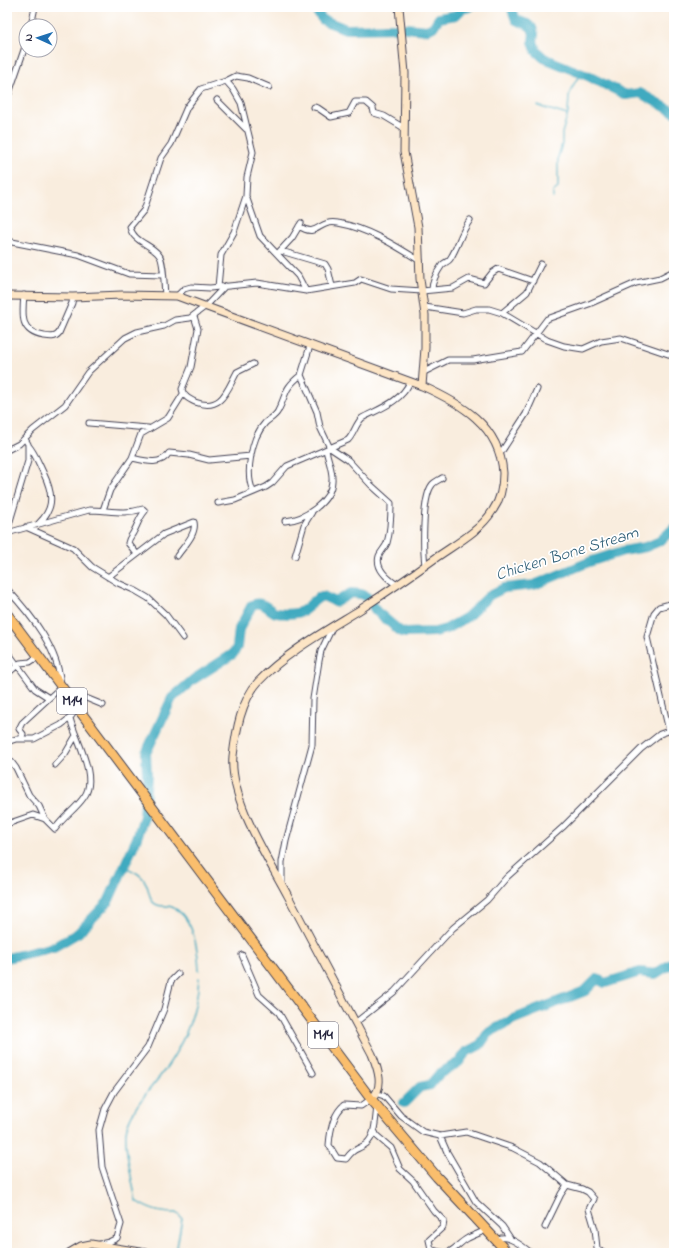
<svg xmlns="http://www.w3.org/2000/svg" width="681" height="1260" viewBox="0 0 681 1260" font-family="'Indie Flower',sans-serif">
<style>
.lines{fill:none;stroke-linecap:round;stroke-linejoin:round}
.stream{stroke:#41aac0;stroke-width:1.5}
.river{stroke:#41aac0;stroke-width:10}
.street-casing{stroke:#424053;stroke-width:7}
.secondary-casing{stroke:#424053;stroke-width:9}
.highway-casing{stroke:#424053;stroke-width:11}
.street{stroke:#fff;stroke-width:5}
.secondary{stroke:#fde5c5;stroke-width:7}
.highway{stroke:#fabe6d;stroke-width:9}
.labels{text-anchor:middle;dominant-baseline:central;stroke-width:3.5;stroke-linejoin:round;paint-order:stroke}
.shield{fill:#fff;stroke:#646476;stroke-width:1}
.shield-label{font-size:15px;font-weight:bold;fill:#22223b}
.water-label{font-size:17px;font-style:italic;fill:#305f77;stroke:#fff}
</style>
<rect width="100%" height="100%" fill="#fff"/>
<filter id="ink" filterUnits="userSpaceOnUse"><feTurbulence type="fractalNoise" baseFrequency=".025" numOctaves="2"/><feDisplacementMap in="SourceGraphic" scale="8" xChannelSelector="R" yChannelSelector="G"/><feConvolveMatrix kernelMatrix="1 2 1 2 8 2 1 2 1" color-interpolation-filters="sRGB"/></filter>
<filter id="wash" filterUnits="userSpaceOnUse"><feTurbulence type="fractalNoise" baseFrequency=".012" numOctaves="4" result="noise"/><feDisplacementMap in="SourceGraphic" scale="16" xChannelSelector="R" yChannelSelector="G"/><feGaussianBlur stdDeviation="0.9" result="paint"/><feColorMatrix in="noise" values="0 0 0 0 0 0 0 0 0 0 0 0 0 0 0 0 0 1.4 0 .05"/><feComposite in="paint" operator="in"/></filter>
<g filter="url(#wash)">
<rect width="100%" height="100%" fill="#f9edde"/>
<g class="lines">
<!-- stream -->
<path class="stream" d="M538,106L567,115
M553,198V192L558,188V157L562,144V133L568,113L569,96L575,82L581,73
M125,867C136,872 145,876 148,889C149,892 150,898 152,901C157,908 165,905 172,907C194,917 198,949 199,970
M176,1253L182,1218L176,1213C160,1213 149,1210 136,1201C133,1183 122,1142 127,1126C134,1106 148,1092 161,1075C182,1047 197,1014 199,978"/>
<!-- river -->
<path class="river" d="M313,7L323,20L346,29L398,28
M511,7L516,20L527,24L532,28L534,34L533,41L536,51L544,58L590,77L626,95L640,93L674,112
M406,28L427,30L433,27L439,18L456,15L462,9L470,7
M7,958L54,947L78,933L108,902L137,838L144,816L147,776L146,753L172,698L194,679L233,654L237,647L239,629L252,605C261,600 267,608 274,612C277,614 291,614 296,613C309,612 312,598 323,596L336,602L351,593L361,594L367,597L376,611L400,631L405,633L435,632L446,629L467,617L490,595L504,588L534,585L589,562L623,551L646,547L660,541L674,528
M404,1103L420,1087L430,1085L439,1074L459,1062L466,1052L480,1045L488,1033L514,1019L585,991L597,979L605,983L640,972L655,974L674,962"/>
</g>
</g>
<g filter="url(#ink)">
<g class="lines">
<!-- street casing -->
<g class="street-casing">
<path id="street" d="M31,26L35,7
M7,99L26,44
M217,100L246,129
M314,107L318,108L331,117L349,113L355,102H366L373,108L374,113L384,116L404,128
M246,196L260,236L298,276L306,291
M299,226C318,239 318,219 338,223C367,228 395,245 420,261
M7,241L78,255L129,274L162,275
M281,251L325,264L328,269L332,286
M279,252L292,238L301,223
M218,287L221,255L234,232L246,196L247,177L253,152L241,103L233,89L226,81
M432,290C432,282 437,272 442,265C445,262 448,262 450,259C458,247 460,234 470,220
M24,295C22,316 20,332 44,336C50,337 55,338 59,333L72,303L73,297
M165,295C164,287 164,260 159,255C151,244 133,242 130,227L144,210L161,158L171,144L187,107L201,89L226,81L236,76L248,78L269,87
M177,296L184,289L191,287L210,288L257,283L306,291L355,283L361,279L391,289L422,291L453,288L469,279L484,283L492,273L498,269L533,281
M425,307L463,313L476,309H489L502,313L547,340L564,346L583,349L601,341L621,338L674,356
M502,313L527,292L541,264
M194,316L198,329L191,367L182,389C183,396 189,399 195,402C222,412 227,390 237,372L253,364
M310,346L301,375L317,412L320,427L330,448L348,460L371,485L391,503C391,513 390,533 387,543C385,548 381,551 379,556C375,569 388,579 397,585
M424,372L448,360H473L522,352L547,319L589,304L636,283L660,278L674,271
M89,423L148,428
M28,445C35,453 38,462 43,472C52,491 56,507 39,523
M7,450L19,444L33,430L65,405L88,372L125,338L137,332L164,326L175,320L190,318L206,306L225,286
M500,454L526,414L537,389
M132,458C145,461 161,466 169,453L189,455L209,460L251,456
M253,491C245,474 251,438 265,423C269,419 275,417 278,411C287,394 283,389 301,375
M218,503L235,500L266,487L272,483L287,466L348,440C354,434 355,425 362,418C379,409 401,402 410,382
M103,510L110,490L132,458L141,434L168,418L183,394
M285,521C304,520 331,502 332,481C333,471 328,460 326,450
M26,527L73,548L92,567L118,583L136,591L148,598L166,615L183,638
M7,531L28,461V444L25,439
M7,533L89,510C108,510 124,515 143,509L145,511C139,518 138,524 134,531C132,536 129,537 128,543L137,554
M295,556L304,525L312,512
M425,565C423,549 422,498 432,485C434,482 439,480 442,478
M108,577L164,534L194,522C197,534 183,547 177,556
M7,589C32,616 59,649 61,687L22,723L19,729L23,734L21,739
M7,651L35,689L49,698
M7,674L20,663L30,662L39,656
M74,703L86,698L103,705
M669,731L647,637L654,613L659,607L674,603
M7,742L16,739H34L61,725L70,718L77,708
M7,756L16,768L29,795L39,806L45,819
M55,765L65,754L75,737
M7,824L33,815L45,819L55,829C65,815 75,810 84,797C99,777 75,739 70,718
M282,885V862L286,841L312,745L313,699L319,661L321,651L332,628
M242,955L259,995L279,1013L313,1073
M355,1023L394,992L453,928L487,900L507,877L563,827L641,749L660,734L674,729
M378,1094L384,1096L401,1116L423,1132L440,1136L466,1132L513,1148L540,1162L567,1185L582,1189L588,1192L594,1199L589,1209L595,1229L597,1248L603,1253
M371,1099L361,1106L344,1105C333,1114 330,1131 329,1145L337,1158L346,1159C355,1147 356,1151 366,1144C376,1136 375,1119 377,1107
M374,1130L377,1136L391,1148L400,1169L413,1181L434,1211L444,1221L443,1227L429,1240L431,1249C453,1259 453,1246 468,1238C474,1235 480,1233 486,1230
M440,1136L447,1152L476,1202L502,1226L510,1238
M545,1227L561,1194L567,1185
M497,1241C504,1231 524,1247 531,1253
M100,1244L109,1242L117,1238L121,1224L102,1167L99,1130L105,1109L114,1092L148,1047L164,1009L171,981L178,974"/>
</g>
<!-- secondary casing -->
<g class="secondary-casing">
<path id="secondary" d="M399,7L405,73L404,152L418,227L420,279L425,315V348L422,386
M7,296L73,297L122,295L177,296L422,386C460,403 500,425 503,473C503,486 501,499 493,510C480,531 457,543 437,557C412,575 387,592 361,609C327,630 285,653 258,682C241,701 236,731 233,756C229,799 268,858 288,896C316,949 344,1002 372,1054C378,1069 385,1088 371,1099
M7,1253H8
M69,1253L81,1246L91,1244L147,1253"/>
</g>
<!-- highway casing -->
<g class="highway-casing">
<path id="highway" d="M7,614L371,1099L437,1177L508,1253"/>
</g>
<!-- street -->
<use href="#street" class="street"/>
<!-- secondary -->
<use href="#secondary" class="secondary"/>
<!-- highway -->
<use href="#highway" class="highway"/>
</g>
</g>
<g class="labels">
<!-- shield labels -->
<g class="shield">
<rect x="57" y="688" width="30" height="26" rx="3"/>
<rect x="308" y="1022" width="30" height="26" rx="3"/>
</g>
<g class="shield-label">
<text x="72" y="701">M14</text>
<text x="323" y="1035">M14</text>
</g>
<!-- water labels -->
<g class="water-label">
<text transform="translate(567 554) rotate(-17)">Chicken Bone Stream</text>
</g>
</g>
<!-- margin -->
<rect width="681" height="1260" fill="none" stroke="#fff" stroke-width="24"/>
<!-- north arrow -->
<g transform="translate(38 38) rotate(273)"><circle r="19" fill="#ffffff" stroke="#a7a7b1"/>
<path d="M0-3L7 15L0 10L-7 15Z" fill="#1f6fb2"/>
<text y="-6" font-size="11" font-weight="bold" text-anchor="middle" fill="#22223b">N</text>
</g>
</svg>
